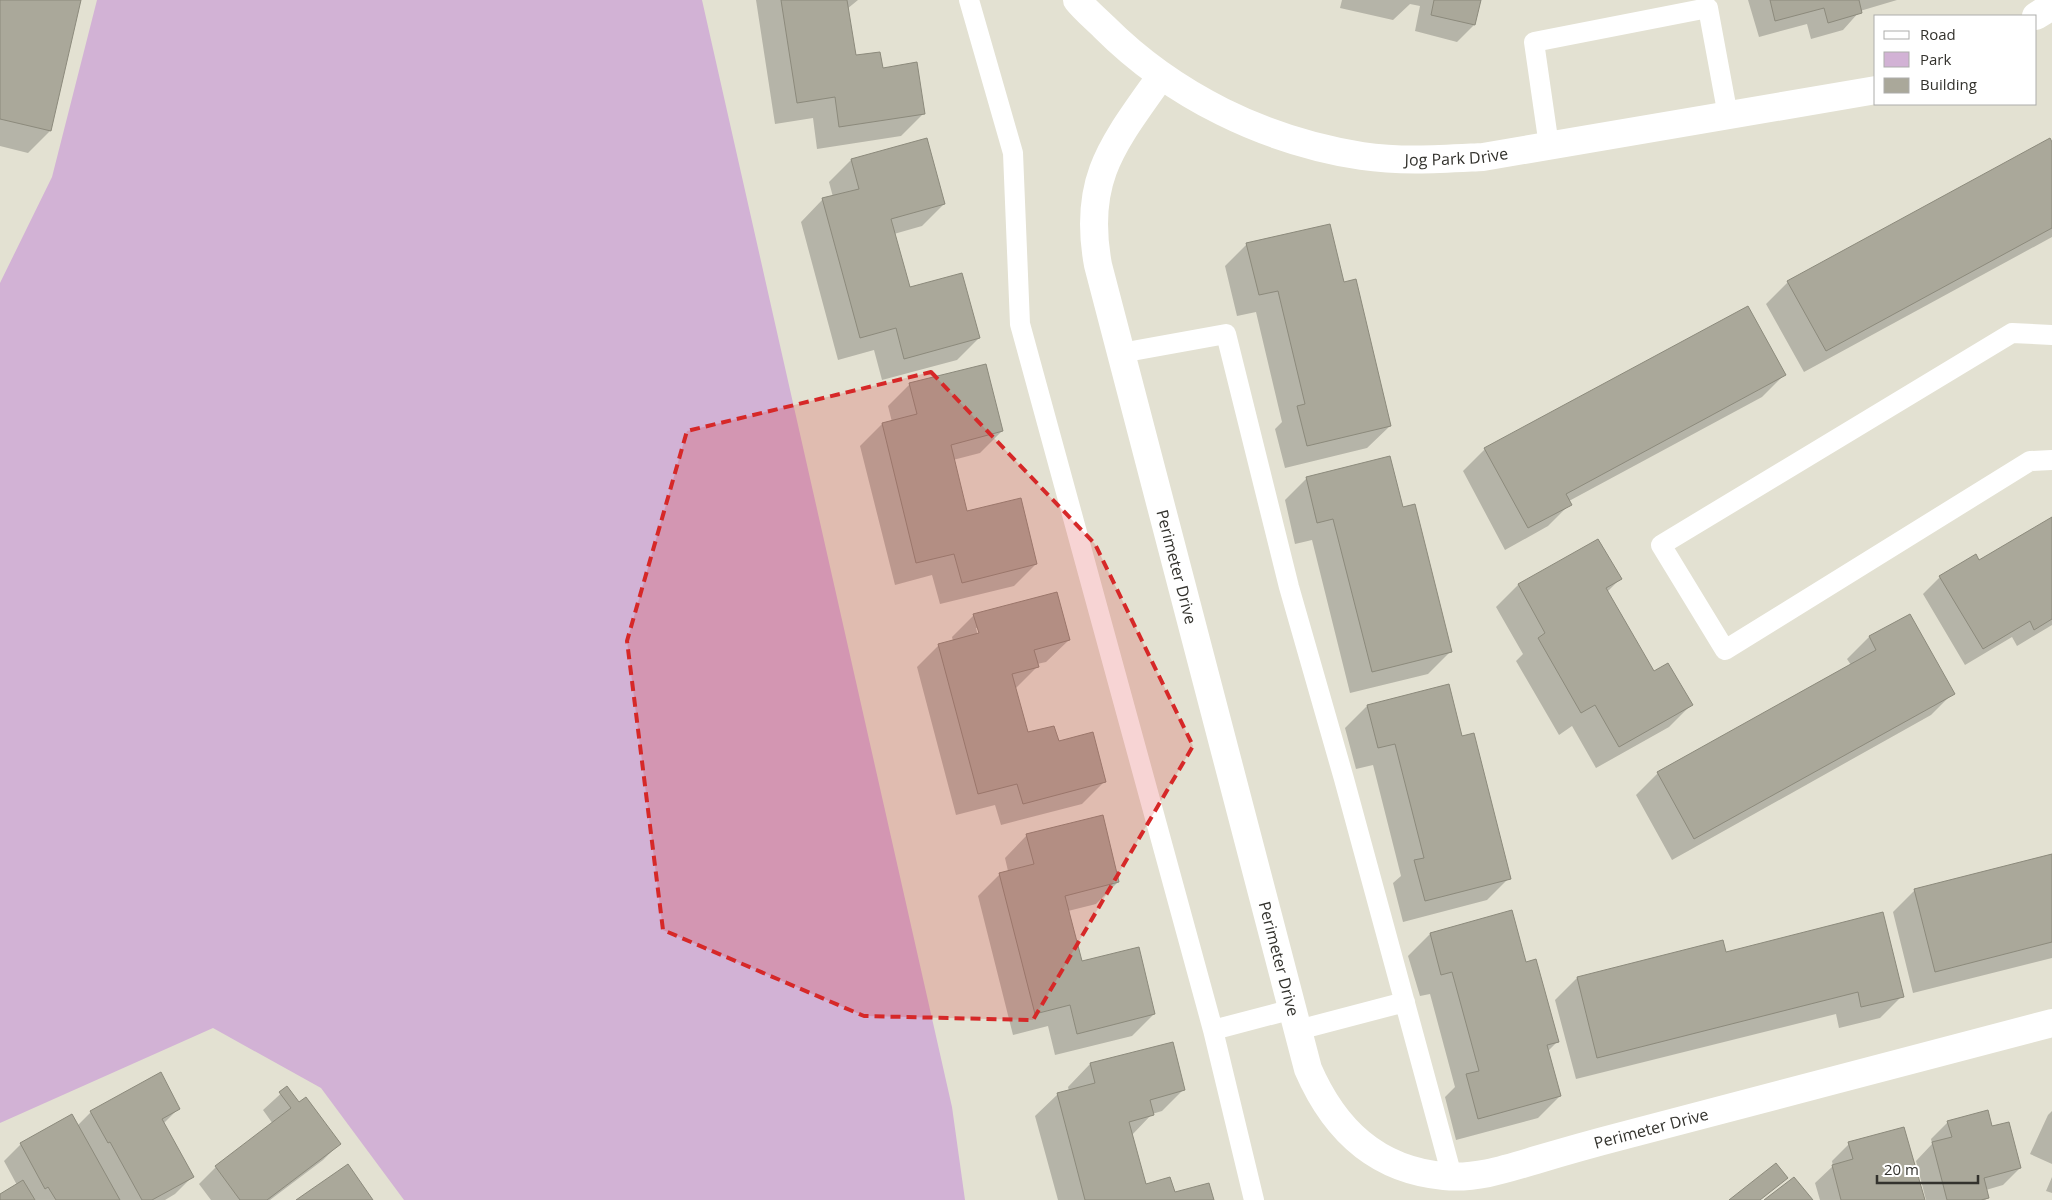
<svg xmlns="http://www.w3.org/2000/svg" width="2052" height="1200" viewBox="0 0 2052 1200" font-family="'Open Sans',sans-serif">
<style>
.green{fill:#d2b2d5}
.shadow{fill:#0003;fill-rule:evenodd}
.building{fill:#aaa89a;stroke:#8c8a7c}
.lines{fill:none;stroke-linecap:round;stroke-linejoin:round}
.service{stroke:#fff;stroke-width:20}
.minor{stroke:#fff;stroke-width:28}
.marked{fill:#d62828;fill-opacity:0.2;stroke:#d62828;stroke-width:4;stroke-dasharray:10 6;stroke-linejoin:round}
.labels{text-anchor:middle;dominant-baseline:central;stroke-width:4.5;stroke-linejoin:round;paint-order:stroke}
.street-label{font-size:16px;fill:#33322d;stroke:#fff}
</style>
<rect width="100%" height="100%" fill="#e3e1d2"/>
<!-- green -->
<path class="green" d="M97,0H702L952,1107L965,1200H404L321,1088L213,1028L0,1123V283L52,177Z"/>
<!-- shadow -->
<path class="shadow" d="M0,0H80L50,131L28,153L0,146Z
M756,0H858L847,9L855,56L882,69L923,114L901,136L817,149L813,118L775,124Z
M1342,0H1480L1474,25L1457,42L1415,31L1420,6L1410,4L1393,20L1340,8Z
M1748,0H1897L1860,11L1843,30L1811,39L1807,24L1759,37Z
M2052,145V237L1804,372L1766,304L1788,282Z
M851,160L944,204L922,226L894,234L909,289L979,338L957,360L882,380L874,350L838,360L801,222L823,199L833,197L829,182Z
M1247,244L1343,284L1390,426L1367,448L1285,468L1275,429L1282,422L1256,312L1237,316L1225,266Z
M1784,375L1762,397L1569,501L1570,504L1548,526L1505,550L1463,471L1485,449Z
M910,384L1002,431L980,453L953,460L966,513L1036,564L1014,586L940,604L932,575L895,585L860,446L882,424L892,422L888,406Z
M1307,478L1402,508L1450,652L1428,674L1350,693L1312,540L1295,544L1285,500Z
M2052,518V625L2017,646L2012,637L1965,665L1923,594L1940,577L1979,561Z
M1598,540L1620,579L1607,592L1653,673L1691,705L1669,727L1596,768L1572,726L1559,735L1516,661L1523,654L1496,607L1518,585Z
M974,615L1069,640L1046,662L1037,664L1038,666L1015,689L1027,734L1058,743L1104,782L1082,804L1001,825L995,805L956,815L917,667L939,645L953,641L952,637ZM976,628H979L982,639L979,640Z
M1909,615L1953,693L1931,715L1672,860L1636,795L1658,773L1851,665L1847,659L1869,637Z
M1367,706L1461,738L1509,878L1487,900L1403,922L1393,883L1401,876L1373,765L1356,769L1345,728Z
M1027,835L1118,882L1096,904L1068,911L1081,963L1154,1014L1132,1036L1055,1055L1048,1026L1013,1035L978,896L1000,874L1008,871L1005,858Z
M2052,856V958L1913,993L1893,912L1915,890Z
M1430,934L1525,963L1558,1041L1548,1051L1560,1096L1538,1118L1456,1140L1445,1097L1455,1087L1430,994L1420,996L1408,956Z
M1725,953L1902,996L1880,1018L1839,1028L1836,1014L1576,1079L1555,1000L1577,978Z
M1090,1064L1184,1089L1162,1111L1152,1114L1131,1136L1145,1185L1174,1194L1213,1200H1058L1035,1116L1058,1094L1069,1091L1068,1087Z
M287,1088L299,1104L340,1143L323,1160L270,1200H211L199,1184L216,1167L273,1124L263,1110Z
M179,1108L163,1124L192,1177L175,1194L165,1200H0V1195L17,1185L4,1161L21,1144L77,1126L91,1112Z
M2052,1111V1164L2030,1154L2048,1115Z
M1948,1122L1992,1128L2020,1168L2003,1185L1986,1190L1988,1198L1985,1200H1926L1916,1161L1932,1144L1931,1139Z
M1849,1144L1923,1200H1820L1815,1183L1833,1166L1832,1161Z
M2052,1177V1193L2046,1191Z"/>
<!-- building -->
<path class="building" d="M0,0H81L51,131L0,119Z
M781,0H847L856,55L880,52L883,68L917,62L925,114L839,127L835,97L797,103Z
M1434,0H1481L1475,25L1431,15Z
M1770,0H1859L1862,13L1828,23L1824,8L1775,21Z
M927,138L945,204L891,219L910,287L962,273L980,338L904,359L896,328L860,338L822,198L859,189L851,159Z
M2050,138L2052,142V228L1826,351L1787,281Z
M1330,224L1344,282L1356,279L1391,426L1307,446L1297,406L1305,404L1278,291L1259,295L1246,243Z
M1748,306L1786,375L1566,494L1572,505L1528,528L1484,448Z
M986,364L1003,431L951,445L967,511L1021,498L1037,564L962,583L954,554L916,563L882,423L917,414L909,383Z
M1390,456L1403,507L1415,504L1452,652L1372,672L1333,519L1317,523L1306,477Z
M2052,517V619L2034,630L2030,621L1983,649L1939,576L1976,554L1979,560Z
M1598,539L1622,579L1606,588L1654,671L1668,663L1693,705L1619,747L1595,705L1581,713L1538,638L1545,633L1518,584Z
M1057,592L1070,640L1034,650L1039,667L1012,674L1028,732L1054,726L1059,741L1093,732L1106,782L1023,804L1017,784L978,794L938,644L979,633L973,614Z
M1910,614L1955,694L1694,839L1657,772L1876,650L1869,636Z
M1449,684L1462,736L1474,733L1511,879L1425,901L1414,860L1424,858L1395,744L1378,748L1367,705Z
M1103,815L1119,882L1065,896L1082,961L1139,947L1155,1014L1077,1034L1070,1005L1035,1014L999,873L1034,864L1026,834Z
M2052,854V942L1935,972L1914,889Z
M1512,910L1526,962L1536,959L1559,1042L1547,1045L1561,1096L1478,1119L1466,1074L1479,1071L1452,972L1441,975L1430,933Z
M1883,912L1904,997L1861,1007L1858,992L1597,1058L1577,977L1723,940L1726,952Z
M1173,1042L1185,1090L1150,1100L1154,1115L1129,1122L1146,1184L1170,1177L1175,1192L1209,1183L1214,1200H1085L1057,1093L1095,1083L1090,1063Z
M161,1072L180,1109L162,1119L194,1177L152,1200H142L110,1142L108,1143L90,1111Z
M287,1086L299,1102L306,1097L341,1144L267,1200H240L215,1166L291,1108L279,1092Z
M1988,1110L1992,1126L2009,1122L2021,1168L1984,1178L1989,1198L1981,1200H1947L1932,1142L1952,1137L1947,1121Z
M72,1114L120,1200H56L48,1187L45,1189L20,1143Z
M1904,1127L1925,1200H1841L1832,1165L1853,1159L1848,1142Z
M1776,1163L1788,1178L1760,1200H1729Z
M348,1164L373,1200H296Z
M1794,1177L1813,1200H1764Z
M23,1180L35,1200H0V1194Z"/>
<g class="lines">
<!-- service -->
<path class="service" d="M969,0L1013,153L1020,324L1213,1030L1254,1200
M1549,146L1534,42L1708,8L1728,116
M2052,335L2012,333L1661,545L1725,650L2030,461L2052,460
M1121,353L1226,334L1289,587L1344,779L1452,1176
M1213,1030L1293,1009
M1298,1030L1405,1002"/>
<!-- minor -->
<g class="minor">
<path id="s1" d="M1077,0C1085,10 1095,18 1104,27C1173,96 1265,141 1362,156C1402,162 1443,159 1483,157L1876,90"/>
<path d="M2036,16L2052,6"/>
<path id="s2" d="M1161,76C1114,143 1082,178 1098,265L1308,1069C1334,1129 1376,1170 1444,1176C1476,1179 1506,1169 1536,1160C1563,1152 1591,1144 1618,1137C1763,1099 1907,1061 2052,1023"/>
</g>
</g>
<!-- marked area -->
<path class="marked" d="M931,372L1095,544L1193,746L1033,1020L864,1016L663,930L627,641L687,431Z"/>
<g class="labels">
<!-- street labels -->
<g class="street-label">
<text stroke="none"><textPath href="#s1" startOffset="426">Jog Park Drive</textPath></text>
<text stroke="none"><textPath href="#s2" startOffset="519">Perimeter Drive</textPath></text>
<text stroke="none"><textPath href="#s2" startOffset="924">Perimeter Drive</textPath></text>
<text stroke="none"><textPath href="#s2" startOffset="1434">Perimeter Drive</textPath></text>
</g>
</g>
<!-- legend -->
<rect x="1874" y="15" width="162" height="90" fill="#ffffff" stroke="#adadab"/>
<rect x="1884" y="31" width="25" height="8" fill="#ffffff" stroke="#adadab"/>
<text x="1920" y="40" font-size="15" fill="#33322d">Road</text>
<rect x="1884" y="52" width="25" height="15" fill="#d2b2d5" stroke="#adadab"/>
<text x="1920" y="65" font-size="15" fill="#33322d">Park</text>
<rect x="1884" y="78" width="25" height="15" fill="#aaa89a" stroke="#adadab"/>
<text x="1920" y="90" font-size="15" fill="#33322d">Building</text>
<!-- scale -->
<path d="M1877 1175v8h101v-8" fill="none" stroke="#33322d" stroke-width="2.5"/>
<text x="1884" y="1175" font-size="15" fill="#33322d" stroke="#ffffff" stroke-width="4" paint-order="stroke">20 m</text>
</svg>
